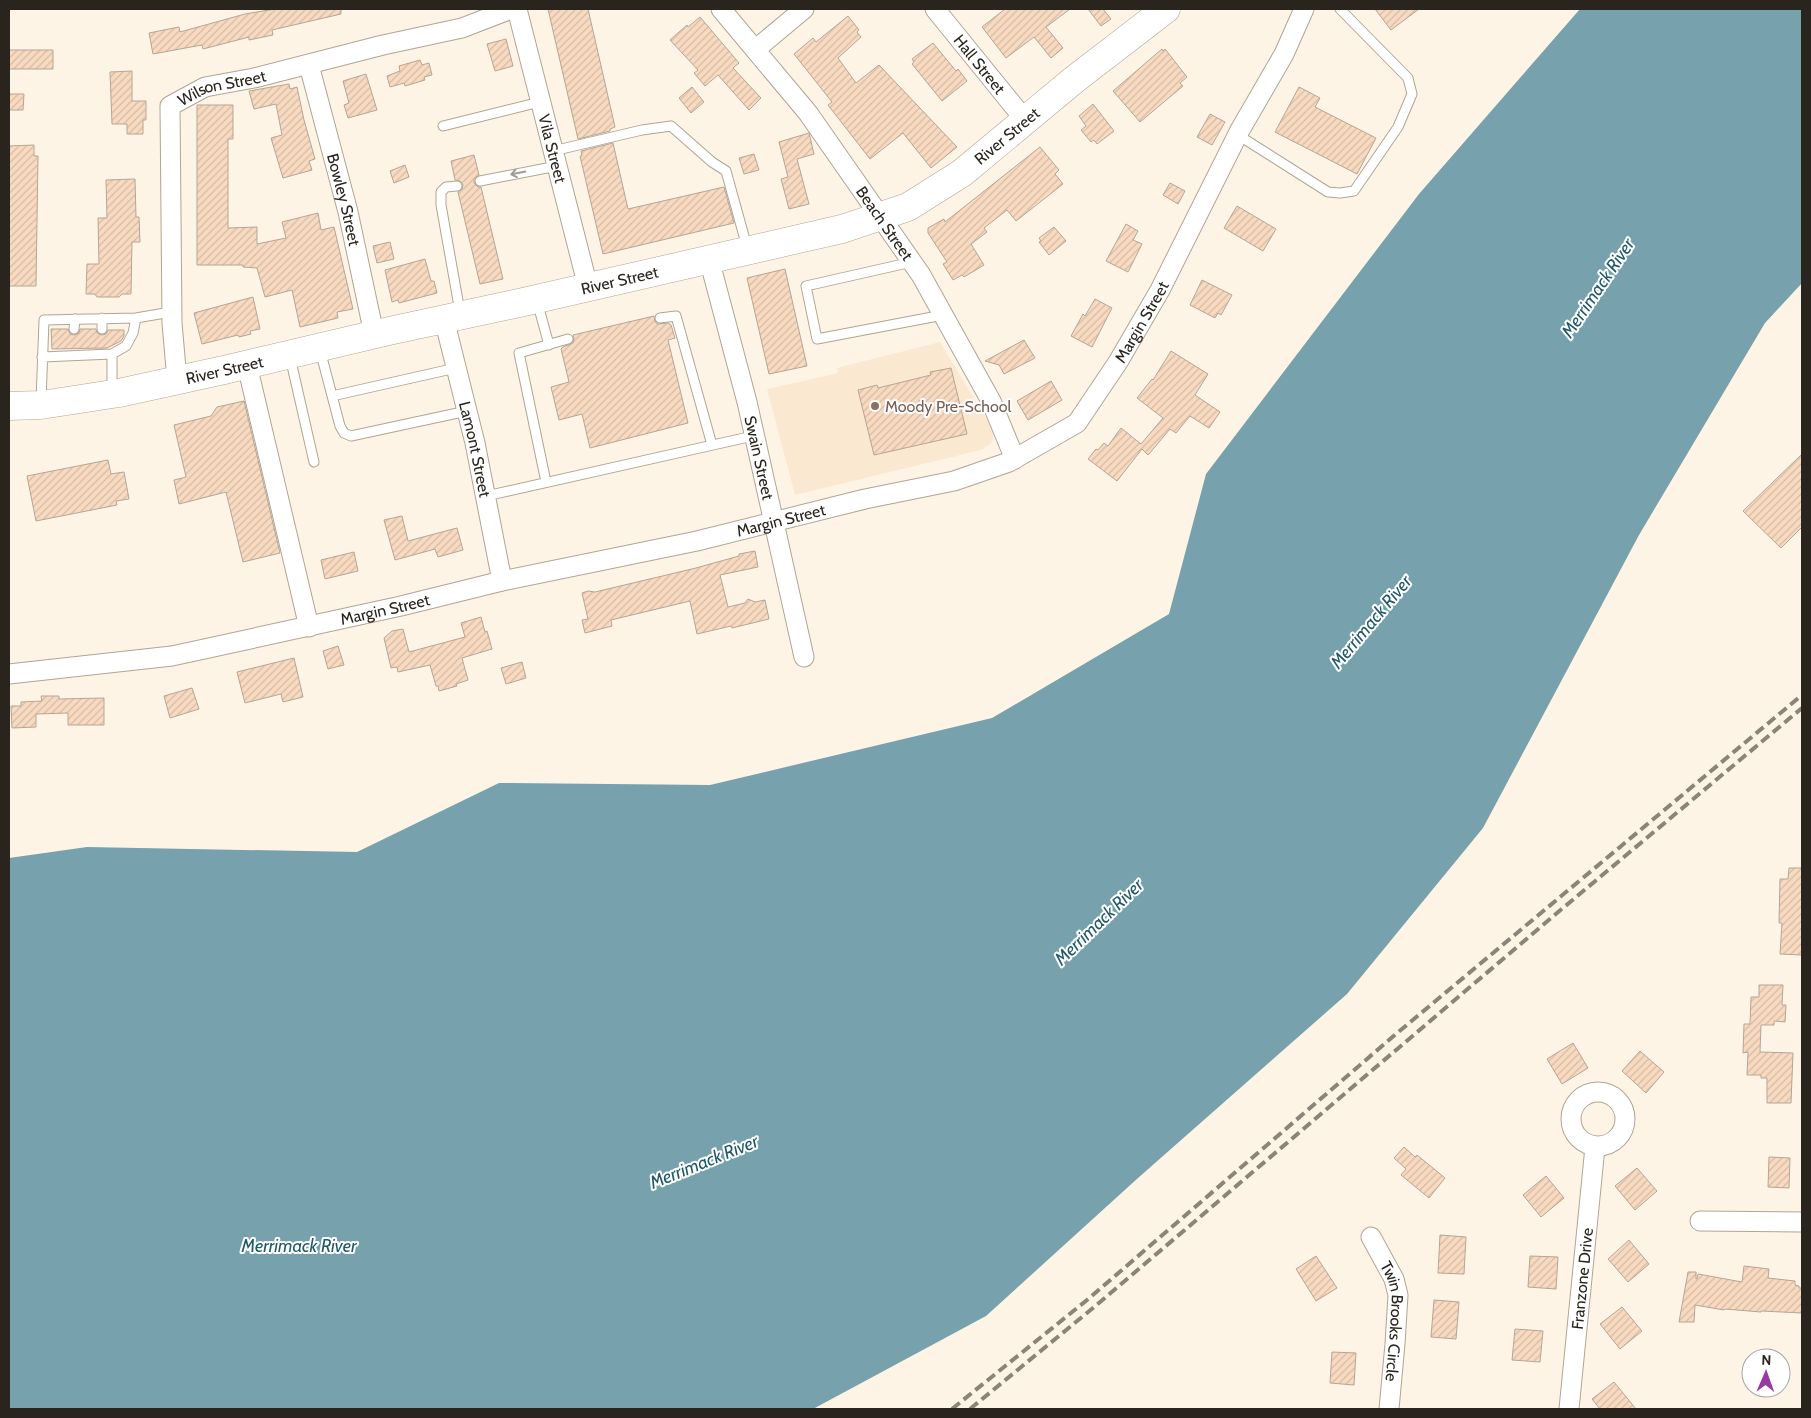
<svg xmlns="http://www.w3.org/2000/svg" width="1811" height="1418" viewBox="0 0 1811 1418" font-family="Cabin,sans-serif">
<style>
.built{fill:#fae9d0}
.water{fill:#77a1ac}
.building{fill:url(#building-hatch);stroke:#b5a596}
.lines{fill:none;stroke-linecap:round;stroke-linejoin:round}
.lane-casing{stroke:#b0a594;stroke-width:11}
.street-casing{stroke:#b0a594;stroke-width:21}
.primary-casing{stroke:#b0a594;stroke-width:29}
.lane{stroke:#fff;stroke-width:9}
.street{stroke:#fff;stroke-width:19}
.primary{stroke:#fff;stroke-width:28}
.rail{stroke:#8b8479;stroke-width:4;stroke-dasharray:10 5;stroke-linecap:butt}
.oneway{stroke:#9f9d9a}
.education-dot{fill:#8d6e63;stroke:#fff;stroke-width:2}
.labels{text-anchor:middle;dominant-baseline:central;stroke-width:4;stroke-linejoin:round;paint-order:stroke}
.street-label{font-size:16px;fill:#29251e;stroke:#fff}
.education-label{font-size:16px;fill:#785e54;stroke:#fff;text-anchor:start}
.water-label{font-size:18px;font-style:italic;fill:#1f5967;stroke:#fff}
</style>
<defs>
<pattern id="building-hatch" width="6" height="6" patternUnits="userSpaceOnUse" patternTransform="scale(1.25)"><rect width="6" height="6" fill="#f8dac0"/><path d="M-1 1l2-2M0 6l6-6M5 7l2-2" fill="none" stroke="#d5bba5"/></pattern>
</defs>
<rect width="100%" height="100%" fill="#fef4e5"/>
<!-- built -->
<path class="built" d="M940,342L988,422L993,433V439L991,444L981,450L795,495L767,389L838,373L837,368Z"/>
<!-- water -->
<path class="water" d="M1580,9H1802V283L1765,323L1639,535L1483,828L1347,994L1138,1178L986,1316L813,1409H9V858L87,847L357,852L499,783L710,785L992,718L1169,614L1206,474L1419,194Z"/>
<!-- building -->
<path class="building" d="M275,9H341V14L272,30L273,35L249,40V37L203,49L202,45L153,54L149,33L179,27L180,32L245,14Z
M548,9H588L615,127L610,129V131L578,139Z
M1005,9H1070L1046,27L1063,48L1051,58L1034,37L1006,58L982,27Z
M1088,9H1103L1111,19L1101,26Z
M1375,9H1419L1391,30Z
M848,16L859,30L857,32L861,37L838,58L856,83L879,65L957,147L931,168L903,133L870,159L828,105L832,102L794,54L813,38L816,42Z
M700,17L739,63L733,68L761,98L749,110L718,75L705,86L694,73L698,70L670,40L687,25L688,27Z
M506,39L513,66L495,71L487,44Z
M933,43L956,71L958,69L967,81L942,101L912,64L914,62L912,59Z
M1162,49L1163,51L1165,49L1187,77L1180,83L1183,86L1140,122L1113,91Z
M9,50H53V69H9Z
M420,60L422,65L429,63L432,75L424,77L425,80L405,86L404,83L390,87L387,76L400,71L399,66Z
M132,71V101H146V120H143V134H127V124H112L110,72Z
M366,74L377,110L348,118L344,105L349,103L343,81Z
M289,84L290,89L297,87L304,120L315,159L309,161L312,170L283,178L271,138L282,135L276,104L254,109L249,91Z
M692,87L704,102L691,113L679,98Z
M1299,87L1320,98L1315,107L1376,138L1357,174L1275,132Z
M9,94H24L23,110H9Z
M1093,104L1114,131L1097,144L1094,140L1091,142L1081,130L1086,126L1079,116Z
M197,105H233V139H228V228L257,227V244L286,238L282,222L318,213L321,230L334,227L353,309L337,312L338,318L300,327L292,290L265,297L257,268L243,267V265H197Z
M1210,114L1225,122L1212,145L1197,137Z
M809,133L814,154L797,159L809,204L789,209L781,179L788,177L779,142Z
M613,143L628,209L724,187L734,223L603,254L580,156H582L581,151Z
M34,145V156H38L36,286H9V146Z
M1040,147L1059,170L1055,174L1063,184L1016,221L1007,210L984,228L987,232L971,244L984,265L964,277L962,275L953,280L943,264L947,262L928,233V228L944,219L945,222Z
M754,154L759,170L744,174L739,158Z
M474,155L479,175L474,179V183L478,187H481L503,279L480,284L458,192L462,189L463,185L460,181L455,180L451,161Z
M405,165L409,177L394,183L390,171Z
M135,179L136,217H139L140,242H132L131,294H122L119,297H97L95,294H86L87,264H99L98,218H107L106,180Z
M1170,183L1185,191L1178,204L1163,195Z
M1237,206L1276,229L1263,251L1224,228Z
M1126,224L1138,231L1133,240L1142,244L1128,272L1106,261Z
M1054,227L1066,241L1049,255L1039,242L1041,241L1039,238Z
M390,242L394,259L377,263L373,246Z
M425,259L431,281H434L437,293L399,303L398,300L392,302L385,270Z
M785,269L807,366L769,374L747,278Z
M1202,280L1232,295L1221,315L1218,313L1215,318L1190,305Z
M253,297L260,329L250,331L251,334L239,337L238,335L202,344L194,313Z
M1095,299L1112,308L1092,347L1071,336L1083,314L1085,316Z
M654,316L655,321L657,324L668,323L671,325L675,338L668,340L688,423L590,448L582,414L559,420L551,387L569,382L561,349L563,347L573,343L574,338L573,335Z
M51,329H68L70,334L74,335L79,333L80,329H96L97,333L102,335L106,334L108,330H124V336L121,341L107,348L52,349Z
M1024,340L1035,358L1004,374L999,365L985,361Z
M1171,351L1208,374L1195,395L1220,412L1209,428L1190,416L1176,433L1170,429L1148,455L1142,449L1117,481L1088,459L1096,449L1098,450L1104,443L1108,446L1121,428L1141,444L1163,418L1137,398L1152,379L1153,380Z
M951,368L967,434L874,455L858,390L877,385L878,388L931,375L930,372Z
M1051,381L1062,400L1028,420L1017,401Z
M244,401L280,553L243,562L226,492L179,504L174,480L186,477L174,425L211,416L217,407Z
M1802,454V527L1781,548L1743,511Z
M108,460L111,474L124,472L129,499L116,501L117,505L36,521L27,476Z
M402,516L408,541L457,528L463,550L438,557L435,549L395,560L384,520Z
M755,551L758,567L720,575L728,607L745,603L748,599L755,602L765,600L769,619L732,628L731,626L697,634L690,601L611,620L612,626L585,633L582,620L588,619L582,593L588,591L595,592L696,568L739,556V554Z
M354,552L358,571L325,579L321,560Z
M481,617L485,632L487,631L492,649L462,658L468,680L456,684L457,686L439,691L438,686H436L430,665L398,672L397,667L391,668L384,638L392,631L403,629L409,652L465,637L461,623Z
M338,646L344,665L328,669L323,651Z
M294,658L303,697L283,702L281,694L245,703L237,672Z
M522,662L526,678L506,684L501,668Z
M192,688L199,709L170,718L164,696Z
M41,696H59V699L104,698V725H68V713L36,714V727L12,728L11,706H21V702L42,701Z
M1789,868H1802V955L1780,954L1782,923H1779L1780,879H1788Z
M1759,985H1783L1782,1005H1786L1785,1022L1774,1021V1025H1761L1760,1052L1793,1053L1791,1103H1767V1078H1761V1075H1747L1748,1052L1743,1053L1744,1024H1750L1751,997H1759Z
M1573,1043L1588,1068L1562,1084L1547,1059Z
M1640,1051L1664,1072L1646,1093L1622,1071Z
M1404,1147L1415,1157L1417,1155L1445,1178L1429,1198L1401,1175L1406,1169L1394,1158Z
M1769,1157L1790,1158L1789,1188L1768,1187Z
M1637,1168L1657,1191L1635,1210L1615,1186Z
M1546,1176L1564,1198L1541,1217L1523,1195Z
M1440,1235L1466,1237L1464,1274L1438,1273Z
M1629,1240L1649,1264L1628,1282L1608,1259Z
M1316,1256L1337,1288L1316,1301L1296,1269Z
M1530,1256L1558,1257L1556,1289L1528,1287Z
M1744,1266L1769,1269L1768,1278L1795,1281V1285L1799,1286V1288H1802V1313L1761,1311V1312L1725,1309L1724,1310L1695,1305L1694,1322H1679L1688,1272H1696V1279H1697L1698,1274L1742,1282Z
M1434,1300L1459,1302L1456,1339L1431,1337Z
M1622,1307L1642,1331L1620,1349L1600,1324Z
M1515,1329L1543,1331L1540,1362L1512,1360Z
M1332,1352L1356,1353L1354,1385L1330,1383Z
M1614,1382L1636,1409H1600L1592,1399Z"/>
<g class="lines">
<!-- lane casing -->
<g class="lane-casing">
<path id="lane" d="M443,126L540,102
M1238,135L1328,192L1340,193L1354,191L1398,127L1412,94L1408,78L1340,9
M553,151L642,130L671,126L712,162L726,171L747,247
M480,181L557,166
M457,186L446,187L441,192V205L460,312
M912,262L806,286L817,339L943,315
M537,301L549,345
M660,318L676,316L712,445
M74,329L75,319
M102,329V318
M320,350L340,426L344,433L351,436L467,411
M112,354L126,346L133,333L136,318
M42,357L112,354V392
M290,357L314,462
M332,396L456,368
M41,401L44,320L136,318L171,312
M546,482L519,353L568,339
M486,496L753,436"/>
</g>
<!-- street casing -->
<g class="street-casing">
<g id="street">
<path id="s1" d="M517,9L588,287"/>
<path id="s2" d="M721,9L808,113L921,275L991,401L1015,459"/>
<path id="s3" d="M935,9L1025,120"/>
<path d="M756,49L804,9"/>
<path id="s4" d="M309,65L348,212L374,334"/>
<path id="s5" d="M709,259L747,402L804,657"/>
<path id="s6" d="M444,319L475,443L502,581"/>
<path d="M247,365L309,627"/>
<path id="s7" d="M177,380L172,323L170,106L205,87L254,78L383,45L462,28L511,9"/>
<path id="s8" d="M9,674L172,656L401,606L502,581L697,541L865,499L954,481L1009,462L1077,423L1118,362L1160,290L1240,130L1284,54L1304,9"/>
<circle cx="1598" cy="1119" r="27"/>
<path d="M1700,1221L1802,1222"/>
<path id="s9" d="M1371,1237L1394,1279L1398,1295L1395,1344L1389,1409"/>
<path id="s10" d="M1569,1409L1595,1147"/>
</g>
</g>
<!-- primary casing -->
<g class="primary-casing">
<g id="primary">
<path id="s11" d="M9,406L41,405L119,393L224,370L389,331L528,301L842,229L908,207L962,173L1075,79L1166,9"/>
</g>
</g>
<!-- lane -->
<use href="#lane" class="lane"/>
<!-- street -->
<use href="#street" class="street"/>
<!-- primary -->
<use href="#primary" class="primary"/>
<!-- rail -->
<path class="rail" d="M952,1409L1087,1300L1396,1034L1802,695
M970,1409L1093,1308L1557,913L1802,708"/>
</g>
<!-- one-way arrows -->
<defs><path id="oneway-shaft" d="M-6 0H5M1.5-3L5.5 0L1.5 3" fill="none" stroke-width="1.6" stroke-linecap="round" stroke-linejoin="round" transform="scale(1.25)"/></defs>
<use class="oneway" href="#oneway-shaft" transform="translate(518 173) rotate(169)"/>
<!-- markers -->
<circle class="education-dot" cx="875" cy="406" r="5"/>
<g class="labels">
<!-- street labels -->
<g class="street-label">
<text stroke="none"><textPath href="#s3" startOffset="71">Hall Street</textPath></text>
<text stroke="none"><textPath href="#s7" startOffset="330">Wilson Street</textPath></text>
<text stroke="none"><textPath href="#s11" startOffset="1044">River Street</textPath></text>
<text stroke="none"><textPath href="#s1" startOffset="144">Vila Street</textPath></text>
<text stroke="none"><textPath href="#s4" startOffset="139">Bowley Street</textPath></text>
<text stroke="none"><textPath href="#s2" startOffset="270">Beach Street</textPath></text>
<text stroke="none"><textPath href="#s11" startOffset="624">River Street</textPath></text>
<text stroke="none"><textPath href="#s8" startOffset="1222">Margin Street</textPath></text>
<text stroke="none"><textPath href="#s11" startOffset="219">River Street</textPath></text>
<text stroke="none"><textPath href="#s6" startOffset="134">Lamont Street</textPath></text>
<text stroke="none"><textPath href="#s5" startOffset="205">Swain Street</textPath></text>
<text stroke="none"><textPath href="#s8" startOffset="788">Margin Street</textPath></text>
<text stroke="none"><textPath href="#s8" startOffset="382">Margin Street</textPath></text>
<text stroke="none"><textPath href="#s10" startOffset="131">Franzone Drive</textPath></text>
<text stroke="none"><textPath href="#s9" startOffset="90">Twin Brooks Circle</textPath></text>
</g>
<!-- education labels -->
<g class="education-label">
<text x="885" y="406">Moody Pre-School</text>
</g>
<!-- water labels -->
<g class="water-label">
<text transform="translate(1598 288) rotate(-56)">Merrimack River</text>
<text transform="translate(1371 622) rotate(-50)">Merrimack River</text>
<text transform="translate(1099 922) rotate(-44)">Merrimack River</text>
<text transform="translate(704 1162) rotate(-22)">Merrimack River</text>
<text x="299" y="1246">Merrimack River</text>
</g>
</g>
<!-- border -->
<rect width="1811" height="1418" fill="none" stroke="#29251e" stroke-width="20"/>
<!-- north arrow -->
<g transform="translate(1766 1373) rotate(2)"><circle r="24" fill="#ffffff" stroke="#a9a8a5"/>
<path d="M0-4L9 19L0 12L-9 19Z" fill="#993aa3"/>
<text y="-8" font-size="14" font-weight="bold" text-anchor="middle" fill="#29251e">N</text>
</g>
</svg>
